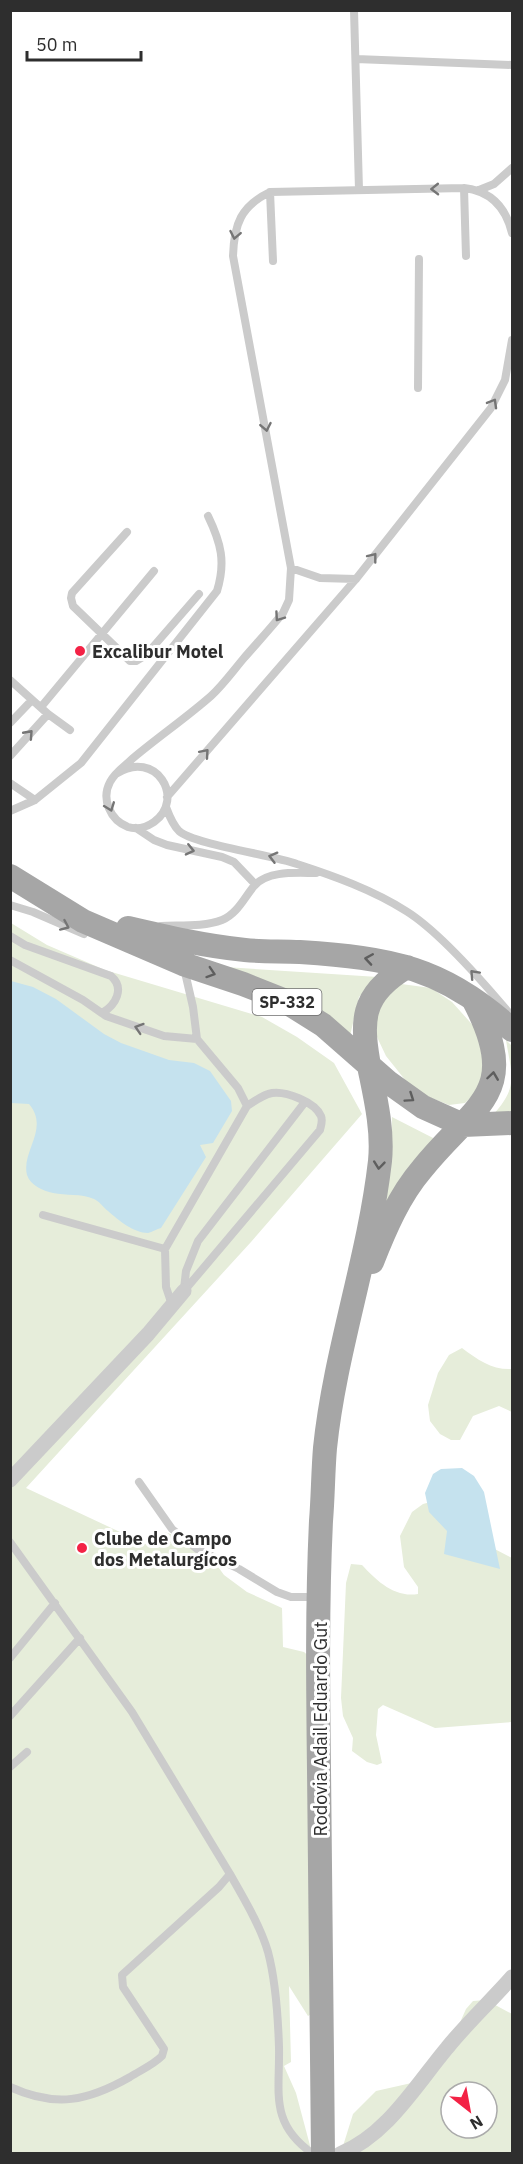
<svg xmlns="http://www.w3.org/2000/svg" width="523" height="2164" viewBox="0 0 523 2164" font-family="'IBM Plex Sans',sans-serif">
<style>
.green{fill:#e6edda;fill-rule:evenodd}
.water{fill:#c5e2ee}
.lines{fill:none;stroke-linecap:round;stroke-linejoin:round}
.service{stroke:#cbcbcb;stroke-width:8}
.minor{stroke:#cbcbcb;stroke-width:15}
.primary{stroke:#a6a6a6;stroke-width:24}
.oneway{stroke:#757575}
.oneway2{stroke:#5e5e5e}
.poi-dot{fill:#f32245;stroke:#fff;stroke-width:2}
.labels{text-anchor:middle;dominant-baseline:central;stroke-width:6;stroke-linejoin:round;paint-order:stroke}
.shield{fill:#fff;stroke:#6d6d6d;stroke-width:1.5}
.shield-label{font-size:16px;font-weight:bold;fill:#2e2e2e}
.poi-label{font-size:18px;font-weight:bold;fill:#2e2e2e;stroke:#fff;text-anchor:start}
.street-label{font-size:18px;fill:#2e2e2e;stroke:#fff}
</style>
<rect width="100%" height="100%" fill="#fff"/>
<!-- green -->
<path class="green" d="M11,923L47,945L105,970L262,1017L297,1037L334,1063L362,1114L251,1242L26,1488L152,1547L159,1536L165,1532L203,1546L224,1575L247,1592L282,1608L283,1647L304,1652L320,1666L316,2011L308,2016L289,1986L291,2062L284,2066L296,2093L312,2153L11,2154Z
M225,967L378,977L359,997L350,1036Z
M394,983L431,988L452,1002L478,1031L485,1074L477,1092L465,1103L449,1105L414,1091L386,1056L377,1037V1005Z
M506,1040L512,1046V1116L491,1117C519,1087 512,1077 506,1040Z
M392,1117L437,1140L383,1216L390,1167Z
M462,1348C478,1360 492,1370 512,1369V1412L499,1406L473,1416L460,1440H451L440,1434L430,1421L428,1405L438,1373L449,1355Z
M434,1501L487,1545L512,1558V1722L435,1728L383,1705L378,1709L376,1735L382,1763L377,1765L367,1762L352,1751L353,1738L343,1716L341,1698L346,1583L351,1564L362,1565C376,1580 394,1598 418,1594V1587L404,1567L400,1536L412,1512L423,1504Z
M486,2000L512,2014V2153L344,2154L343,2146L353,2114L376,2091L416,2082L441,2065L466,2009L473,2001ZM451,2092H487V2128H451Z"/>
<!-- water -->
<path class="water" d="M11,981L33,987L56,999L104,1034L121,1043L169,1060L194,1063L210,1071L231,1101L232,1111L213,1143L200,1145L206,1157L161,1228C157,1229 152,1232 148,1233C134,1233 118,1220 108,1211C103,1207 99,1201 94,1199C81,1193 66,1196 53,1193C43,1191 30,1185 27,1175C21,1151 50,1129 29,1104L11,1103Z
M462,1468L474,1476L484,1492L500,1569L444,1554L447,1531L429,1512L425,1493L433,1474L441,1469Z"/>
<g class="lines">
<!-- service -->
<path class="service" d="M354,10L359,190
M356,59L512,65
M464,188L466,256
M479,190L494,184L512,168
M270,192L273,261
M418,388L419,259
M127,532L72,593L71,598L73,606L130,661H136L146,655L199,594
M291,568L320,578L356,579
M10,680L48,714L70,730
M41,707L154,571
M10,723L32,700
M10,756L48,714
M116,774C156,748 186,799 154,822C147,827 137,830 128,827C110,820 101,799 110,782C115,772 125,766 132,759C158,737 186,718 211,696C223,685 233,671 244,658C257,643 270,629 283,613L289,600L291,568L233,256C234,224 241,206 270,192L464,188C491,191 506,208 512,233
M10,783L35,800
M167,797L356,579L491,408L505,380L512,340
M166,807C169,815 172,824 179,831C193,844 272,855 297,864C334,876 373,890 406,911C440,932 484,983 510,1014
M10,811L35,800L81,763L217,591C226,562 221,543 208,516
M136,828L154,840L167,845L222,857L234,862L255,884
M10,905L33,912L84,934
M161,926C180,925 204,927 222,920C237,914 244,898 254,886C268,870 297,873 316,873
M10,936L25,945L111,976C125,988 116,1005 102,1013
M10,960L83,1000L106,1016L164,1036L197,1039
M43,1215L165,1249L166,1287L172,1305
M165,1249L247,1106L238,1088L197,1039L193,1007L184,968
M184,1289L186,1271L198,1241L305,1102
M184,1291L320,1130C321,1125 323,1121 321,1116C315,1102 286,1091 272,1093C262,1095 255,1101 247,1106
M139,1482L172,1529L197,1549L239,1569L277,1592L291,1597H316
M10,1542L132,1712L230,1874L219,1887L122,1975L123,1987L164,2049L162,2056C153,2065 141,2070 130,2077C88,2101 56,2108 10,2087
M10,1658L55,1603
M10,1716L80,1638
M10,1767L27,1752
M230,1874C244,1899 260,1925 268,1952C276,1982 278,2016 279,2047C280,2093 269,2123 313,2154"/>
<!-- minor -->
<path class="minor" d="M10,1480L148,1334L184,1291
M340,2154C387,2135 416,2085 447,2048C467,2023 491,2001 512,1977"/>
<!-- primary -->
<path class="primary" d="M10,876L83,921L183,964L243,984L283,1000L323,1025L388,1082L423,1107L463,1125L512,1123
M128,928C166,937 205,946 245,950C263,952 281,951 300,952C390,958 444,967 512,1030
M372,1262C385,1229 399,1196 422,1169C474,1104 523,1094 474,1001
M323,2154C322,2026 321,1898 319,1770C318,1687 317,1604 321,1521C323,1497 323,1472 325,1448C335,1351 369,1258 380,1161C383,1131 376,1100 370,1071C361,1022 359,995 407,967"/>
</g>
<!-- one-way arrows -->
<defs><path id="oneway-chevron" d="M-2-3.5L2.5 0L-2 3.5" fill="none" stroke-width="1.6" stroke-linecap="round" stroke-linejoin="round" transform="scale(1.5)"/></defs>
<g class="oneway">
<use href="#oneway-chevron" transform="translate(435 189) rotate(179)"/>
<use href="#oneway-chevron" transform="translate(235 235) rotate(101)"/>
<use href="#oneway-chevron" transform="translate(493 403) rotate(-60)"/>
<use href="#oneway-chevron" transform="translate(266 427) rotate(79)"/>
<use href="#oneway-chevron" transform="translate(373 557) rotate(-52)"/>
<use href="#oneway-chevron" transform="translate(279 617) rotate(125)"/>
<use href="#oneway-chevron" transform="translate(29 734) rotate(-48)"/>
<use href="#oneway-chevron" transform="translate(205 753) rotate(-49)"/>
<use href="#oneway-chevron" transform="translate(110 807) rotate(69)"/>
<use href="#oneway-chevron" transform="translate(190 850) rotate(13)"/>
<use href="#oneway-chevron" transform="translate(273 857) rotate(-165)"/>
<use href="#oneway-chevron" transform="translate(65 926) rotate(24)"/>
<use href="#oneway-chevron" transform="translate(474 974) rotate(-133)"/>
<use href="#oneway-chevron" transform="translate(139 1028) rotate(-162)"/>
</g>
<g class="oneway2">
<use href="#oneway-chevron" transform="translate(369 959) rotate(-171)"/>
<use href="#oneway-chevron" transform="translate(211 973) rotate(18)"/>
<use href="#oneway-chevron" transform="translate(493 1076) rotate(-82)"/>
<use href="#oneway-chevron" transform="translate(410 1098) rotate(34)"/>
<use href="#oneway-chevron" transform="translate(379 1165) rotate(96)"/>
</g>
<!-- markers -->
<g class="poi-dot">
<circle cx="80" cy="651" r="6"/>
<circle cx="82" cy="1548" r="6"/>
</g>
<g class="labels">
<!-- shield labels -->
<rect class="shield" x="252.5" y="989" width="69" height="26" rx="4.5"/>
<g class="shield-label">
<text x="287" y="1002">SP-332</text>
</g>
<!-- poi labels -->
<g class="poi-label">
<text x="92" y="651">Excalibur Motel</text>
<text x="94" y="1538">Clube de Campo<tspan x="94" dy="21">dos Metalurgícos</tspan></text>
</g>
<!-- street labels -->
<g class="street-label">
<text transform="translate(320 1729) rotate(-90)">Rodovia Adail Eduardo Gut</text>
</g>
</g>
<!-- border -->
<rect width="523" height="2164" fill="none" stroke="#2e2e2e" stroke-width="24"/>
<!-- north arrow -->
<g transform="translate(469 2110) rotate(149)"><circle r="28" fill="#ffffff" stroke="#ababab" stroke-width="1.5"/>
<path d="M0-4.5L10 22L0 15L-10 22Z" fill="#f32245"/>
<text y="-9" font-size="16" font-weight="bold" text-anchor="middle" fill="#2e2e2e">N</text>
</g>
<!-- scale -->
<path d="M27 51v9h114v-9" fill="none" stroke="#2e2e2e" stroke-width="3"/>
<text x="36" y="51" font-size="18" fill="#2e2e2e" stroke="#ffffff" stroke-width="4.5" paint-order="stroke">50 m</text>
</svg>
